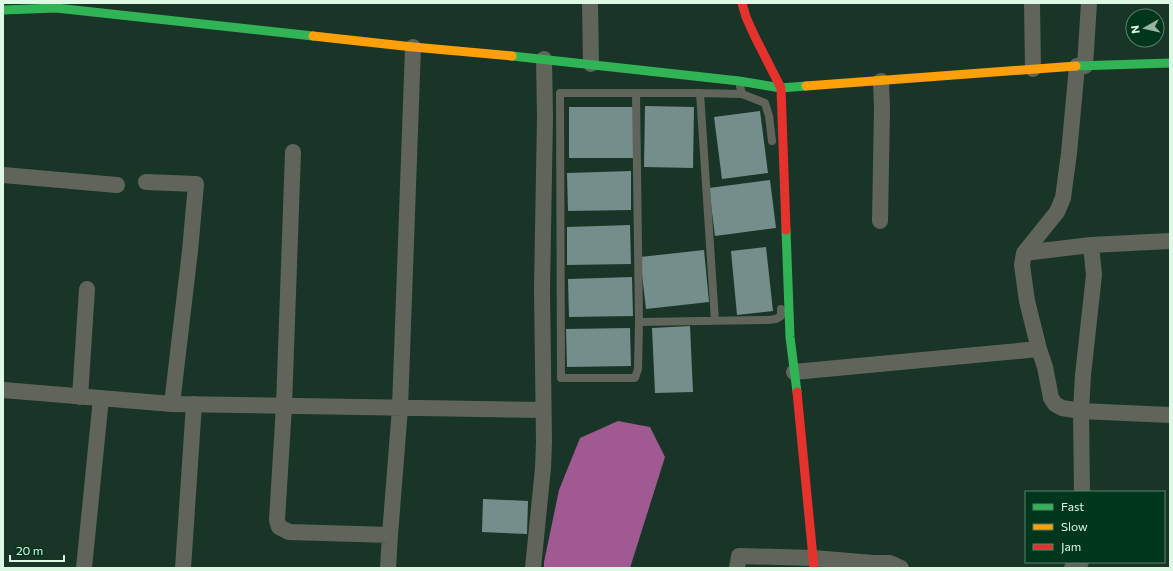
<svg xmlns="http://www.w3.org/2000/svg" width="1173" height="571" viewBox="0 0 1173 571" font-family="Commissioner,sans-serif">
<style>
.water{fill:#a15991}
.building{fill:#748e8b}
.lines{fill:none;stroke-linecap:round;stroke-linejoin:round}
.lane{stroke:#61645b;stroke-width:8}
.street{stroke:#61645b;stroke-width:16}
.fast{stroke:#30b455;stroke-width:9}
.slow{stroke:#ff9f0a;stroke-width:9}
.jam{stroke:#e5322d;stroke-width:9}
</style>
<rect width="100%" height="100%" fill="#193527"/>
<!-- water -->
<path class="water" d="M618,421L650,427L665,457L630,568H544V562L559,490L580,438Z"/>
<!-- building -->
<path class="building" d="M645,106L694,107L693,168L644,167Z
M569,107H633V158H569Z
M760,111L768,173L722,179L714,117Z
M631,171V210L568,211L567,173Z
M770,180L776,228L715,236L709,188Z
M630,225L631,264L567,265V227Z
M766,247L773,311L737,315L731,251Z
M704,250L709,302L646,309L640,257Z
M632,277L633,316L569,317L568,279Z
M690,326L693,392L655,393L652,328Z
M630,328L631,366L567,367L566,329Z
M483,499L528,501L527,534L482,532Z"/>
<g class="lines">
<!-- lane -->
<path class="lane" d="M739,82L742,94L765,103L769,116L772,141
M636,93L639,322
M700,93L715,321
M742,94L700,93H560L561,378H635L638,369L639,322L768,320L776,319L781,316V309"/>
<!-- street -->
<path class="street" d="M590,3L591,64
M1032,3L1033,69
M1077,66L1069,153L1063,198L1057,212L1024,253L1022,265L1027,301L1039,349L1045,367L1051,398L1055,404L1062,408L1081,411L1170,415
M1085,66L1089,3
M293,152L284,406L277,520L279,527L289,532L390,535L388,568
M3,175L117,185
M880,221L882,109L881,81
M1024,253L1091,245L1170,241
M794,372L1039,349
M3,390L172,404L190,251L196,184L146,182
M80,397L87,289
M172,404L543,410
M1082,492L1081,411L1083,375L1094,275L1091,245
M390,535L400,408L413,47
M84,568L101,398
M183,568L194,404
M533,568L543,468L544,442L542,289L545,116L544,59
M737,568L739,556L813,558L873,563H890L901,568
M1072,568L1075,567L1081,562"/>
<!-- fast -->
<path class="fast" d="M3,10L56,8L313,36
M512,56L739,81L781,88L806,86
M1076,66L1170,63
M786,230L790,337L797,392"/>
<!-- slow -->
<path class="slow" d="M313,36L413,47L512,56
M806,86L1076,66"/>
<!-- jam -->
<path class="jam" d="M742,3L746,17L755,37L781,88L786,230
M797,392L814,568"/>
</g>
<!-- border -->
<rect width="1173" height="571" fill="none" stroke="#ddf8e5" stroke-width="8"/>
<!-- legend -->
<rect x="1025" y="491" width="140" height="72" fill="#00371c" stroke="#58846c"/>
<rect x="1033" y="504" width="20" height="6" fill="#30b455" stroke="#58846c"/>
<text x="1061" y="511" font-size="12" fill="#ddf8e5">Fast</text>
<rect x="1033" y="524" width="20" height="6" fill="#ff9f0a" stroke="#58846c"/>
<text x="1061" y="531" font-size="12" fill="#ddf8e5">Slow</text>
<rect x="1033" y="544" width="20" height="6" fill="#e5322d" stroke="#58846c"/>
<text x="1061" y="551" font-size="12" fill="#ddf8e5">Jam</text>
<!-- north arrow -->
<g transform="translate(1145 28) rotate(262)"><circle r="19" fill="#00371c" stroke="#58846c"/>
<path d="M0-3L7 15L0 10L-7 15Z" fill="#98b4a2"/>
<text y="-6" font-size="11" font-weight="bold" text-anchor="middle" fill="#ddf8e5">N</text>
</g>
<!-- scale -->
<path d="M10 555v6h54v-6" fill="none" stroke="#ddf8e5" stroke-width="2"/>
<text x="16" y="555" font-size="12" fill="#ddf8e5" stroke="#00371c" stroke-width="3" paint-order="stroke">20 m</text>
</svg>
